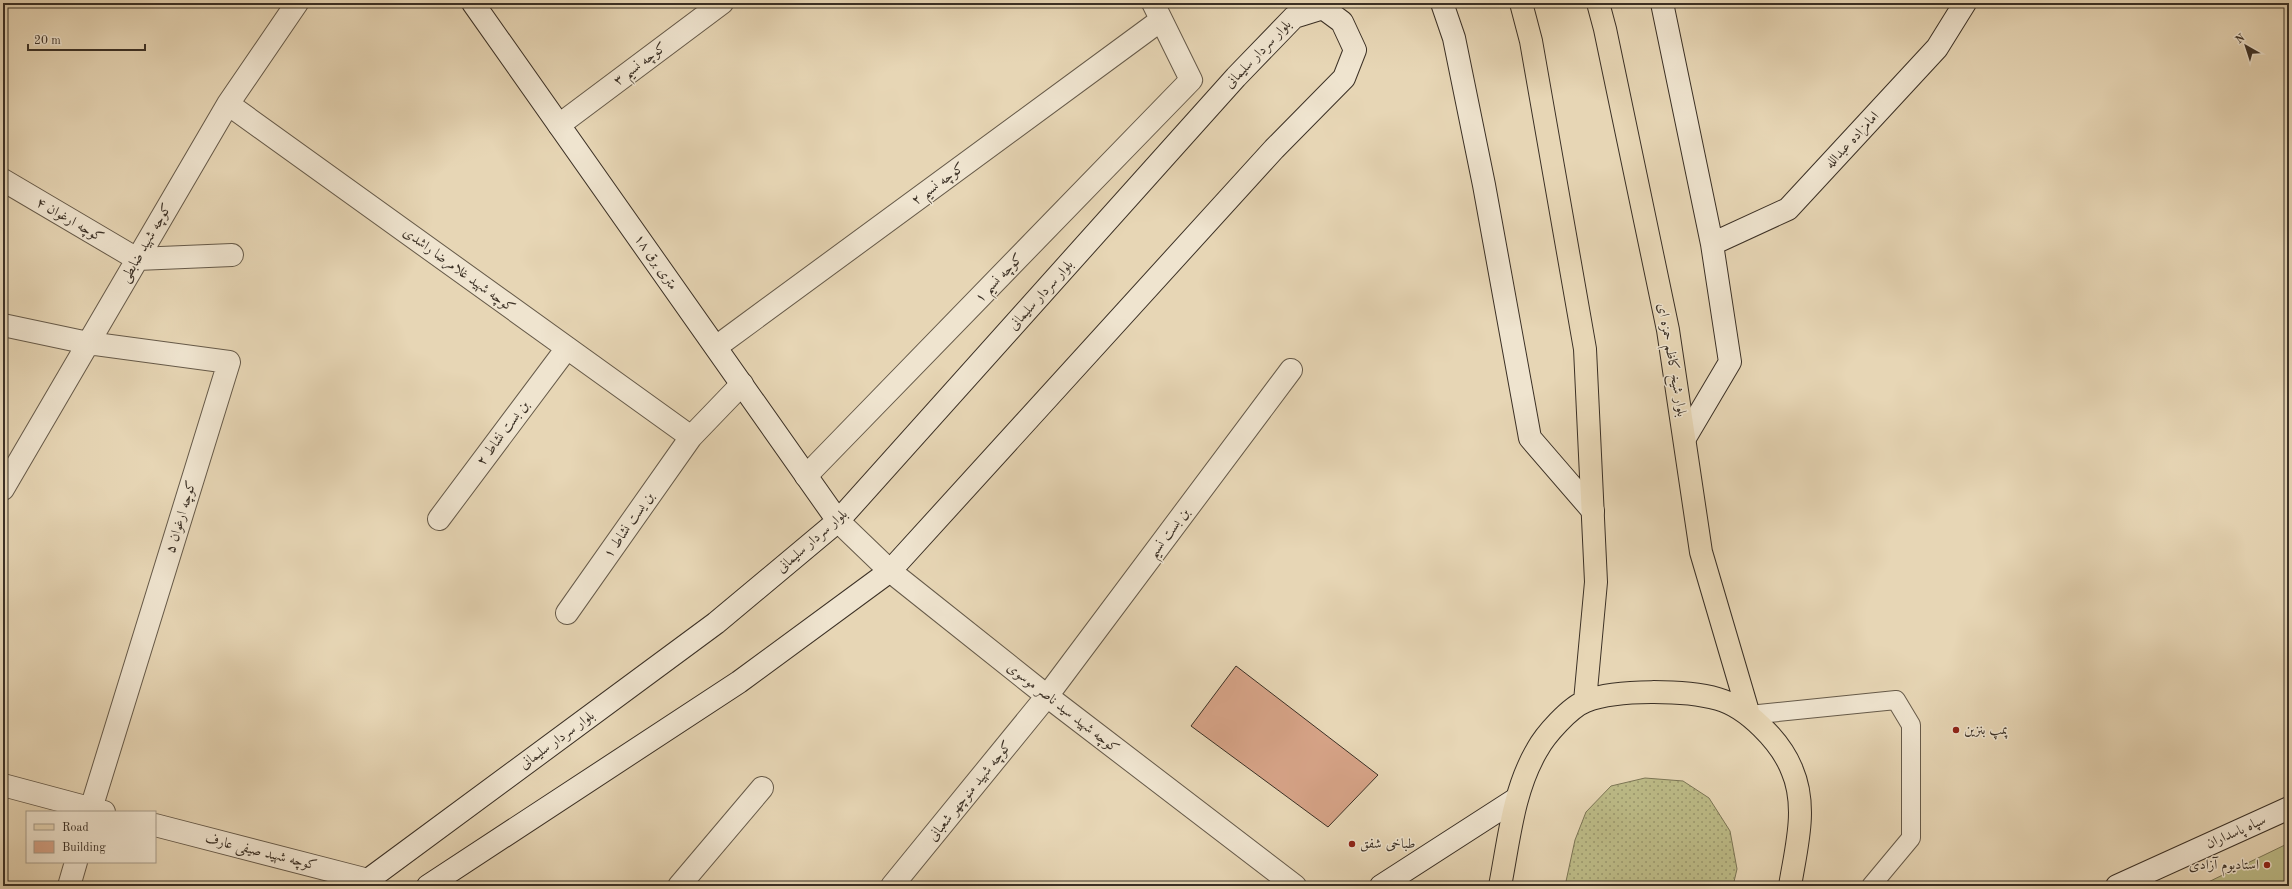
<svg xmlns="http://www.w3.org/2000/svg" width="2292" height="889" viewBox="0 0 2292 889" font-family="'Old Standard TT',Amiri,serif">
<style>
.grass{fill:url(#grass-dots);stroke:#7c7656}
.garden{fill:#bdbc88;stroke:#7c7656}
.building{fill:#d6a387;stroke:#3b3025}
.lines{fill:none;stroke-linecap:round;stroke-linejoin:round}
.lane-casing{stroke:#665a49;stroke-width:20}
.street-casing{stroke:#665a49;stroke-width:24}
.secondary-casing{stroke:#3b3025;stroke-width:24}
.primary-casing{stroke:#3b3025;stroke-width:24}
.lane{stroke:#efe4cf;stroke-width:18}
.street{stroke:#efe4cf;stroke-width:22}
.secondary{stroke:#efe4cf;stroke-width:22}
.primary{stroke:#e7d6b5;stroke-width:22}
.poi-dot{fill:#8f2418;stroke:#efe4cf;stroke-width:1.5}
.labels{text-anchor:middle;dominant-baseline:central;stroke-width:3;stroke-linejoin:round;paint-order:stroke}
.street-label{font-size:14px;fill:#3b3025;stroke:#efe4cf}
.poi-label{font-size:14px;fill:#3b3025;stroke:#efe4cf;text-anchor:start}
</style>
<defs>
<pattern id="grass-dots" width="8" height="8" patternUnits="userSpaceOnUse"><rect width="8" height="8" fill="#bdbc88"/><path d="M2 2h.1M6 6h.1" fill="none" stroke="#9b996f" stroke-width="1.8" stroke-linecap="round"/></pattern>
</defs>
<rect width="100%" height="100%" fill="#e7d6b5"/>
<filter id="stains"><feTurbulence type="fractalNoise" baseFrequency=".005" numOctaves="4"/><feColorMatrix values="0 0 0 0 .2 0 0 0 0 .09 0 0 0 0 .02 0 0 0 .5 -.17"/></filter>
<radialGradient id="worn" r=".72"><stop offset=".6" stop-color="#630" stop-opacity="0"/><stop offset="1" stop-color="#630" stop-opacity=".3"/></radialGradient>
<!-- grass -->
<path class="grass" d="M1645,778L1683,781L1709,798L1730,831L1737,869L1733,886H1565L1575,840L1586,812L1611,786Z"/>
<!-- garden -->
<path class="garden" d="M2289,843V886H2200Z"/>
<!-- building -->
<path class="building" d="M1236,666L1378,775L1328,827L1191,726Z"/>
<g class="lines">
<!-- lane casing -->
<g class="lane-casing">
<path id="lane" d="M1749,715L1896,700L1911,725V838L1871,886"/>
</g>
<!-- street casing -->
<g class="street-casing">
<path id="street" d="M228,104L691,437
M559,125L722,3
M3,180L137,259L232,255
M3,325L88,343L229,362L90,812
M716,347L1161,20
M806,476L1191,80L1153,3
M3,489L228,104L297,3
M439,519L567,348
M838,521L890,571L1047,696L1295,886
M567,613L691,437L742,384
M3,785L104,812
M155,825L368,880
M69,886L76,862
M679,886L762,788
M892,886L1047,696L1291,370"/>
</g>
<!-- secondary casing -->
<g class="secondary-casing">
<path id="secondary" d="M473,3L838,521
M1442,3L1454,38L1484,185L1530,438L1593,511
M1662,3L1712,244L1730,362L1685,438
M1712,244L1788,209L1937,48L1965,3
M362,886L368,880L716,623L838,521L1236,77L1294,17L1323,8L1342,22L1355,50L1344,78L1274,149L890,571L739,682L428,886
M1381,886L1516,799
M2117,886L2289,808"/>
</g>
<!-- primary casing -->
<g class="primary-casing">
<path id="primary" d="M1521,3L1531,41L1585,349L1596,582L1585,701
M1598,3L1605,29L1668,330L1701,552L1749,715
M1500,886C1509,840 1513,791 1537,750C1545,735 1570,707 1586,701C1617,689 1685,690 1718,699C1747,707 1781,742 1792,770C1808,807 1796,848 1790,886"/>
</g>
<!-- lane -->
<use href="#lane" class="lane"/>
<!-- street -->
<use href="#street" class="street"/>
<!-- secondary -->
<use href="#secondary" class="secondary"/>
<!-- primary -->
<use href="#primary" class="primary"/>
</g>
<!-- markers -->
<g class="poi-dot">
<circle cx="1956" cy="730" r="4"/>
<circle cx="1352" cy="844" r="4"/>
<circle cx="2267" cy="865" r="4"/>
</g>
<g class="labels">
<!-- street labels -->
<g class="street-label">
<text transform="translate(1258 54) rotate(-46)">بلوار سردار سلیمانی</text>
<text transform="translate(640 64) rotate(-37)">کوچه نسیم ۳</text>
<text transform="translate(1852 140) rotate(-47)">امامزاده عبدالله</text>
<text transform="translate(938 184) rotate(-36)">کوچه نسیم ۲</text>
<text transform="translate(70 220) rotate(30)">کوچه ارغوان ۴</text>
<text transform="translate(146 243) rotate(-60)">کوچه شهید ضابطی</text>
<text transform="translate(656 262) rotate(55)">۱۸ متری برق</text>
<text transform="translate(459 270) rotate(36)">کوچه شهید غلامرضا راشدی</text>
<text transform="translate(999 278) rotate(-46)">کوچه نسیم ۱</text>
<text transform="translate(1041 295) rotate(-48)">بلوار سردار سلیمانی</text>
<text transform="translate(1672 360) rotate(80)">بلوار شیخ کاظم حمزه ای</text>
<text transform="translate(503 433) rotate(-53)">بن بست نشاط ۲</text>
<text transform="translate(181 517) rotate(-73)">کوچه ارغوان ۵</text>
<text transform="translate(629 525) rotate(-55)">بن یست نشاط ۱</text>
<text transform="translate(1169 533) rotate(-53)">بن بست نسیم</text>
<text transform="translate(812 541) rotate(-41)">بلوار سردار سلیمانی</text>
<text transform="translate(1063 708) rotate(38)">کوچه شهید سید ناصر موسوی</text>
<text transform="translate(557 740) rotate(-36)">بلوار سردار سلیمانی</text>
<text transform="translate(970 791) rotate(-51)">کوچه شهید منوچهر شعبانی</text>
<text transform="translate(2236 832) rotate(-24)">سپاه پاسداران</text>
<text transform="translate(261 852) rotate(14)">کوچه شهید صیفی عارف</text>
</g>
<!-- poi labels -->
<g class="poi-label">
<text x="1964" y="730">پمپ بنزین</text>
<text x="1360" y="844">طباخی شفق</text>
<text x="2259" y="865" text-anchor="end">استادیوم آزادی</text>
</g>
</g>
<!-- margin -->
<rect width="2292" height="889" fill="none" stroke="#e7d6b5" stroke-width="16"/>
<rect x="4" y="4" width="2284" height="881" fill="none" stroke="#3b3025" stroke-width="2"/>
<rect x="8" y="8" width="2276" height="873" fill="none" stroke="#3b3025"/>
<!-- legend -->
<rect x="26" y="811" width="130" height="52" fill="#efe4cf" stroke="#a79c8b"/>
<rect x="34" y="824" width="20" height="6" fill="#e7d6b5" stroke="#a79c8b"/>
<text x="62" y="831" font-size="12" fill="#3b3025">Road</text>
<rect x="34" y="841" width="20" height="12" fill="#d6a387" stroke="#a79c8b"/>
<text x="62" y="851" font-size="12" fill="#3b3025">Building</text>
<!-- north arrow -->
<g transform="translate(2246 46) rotate(321)" stroke="#efe4cf" stroke-width="3" paint-order="stroke">
<path d="M0-3L7 15L0 10L-7 15Z" fill="#3b3025"/>
<text y="-6" font-size="11" font-weight="bold" text-anchor="middle" fill="#3b3025">N</text>
</g>
<!-- scale -->
<path d="M28 44v6h117v-6" fill="none" stroke="#3b3025" stroke-width="2"/>
<text x="34" y="44" font-size="12" fill="#3b3025" stroke="#efe4cf" stroke-width="3" paint-order="stroke">20 m</text>
<rect width="100%" height="100%" filter="url(#stains)"/>
<rect width="100%" height="100%" fill="url(#worn)"/>
</svg>
